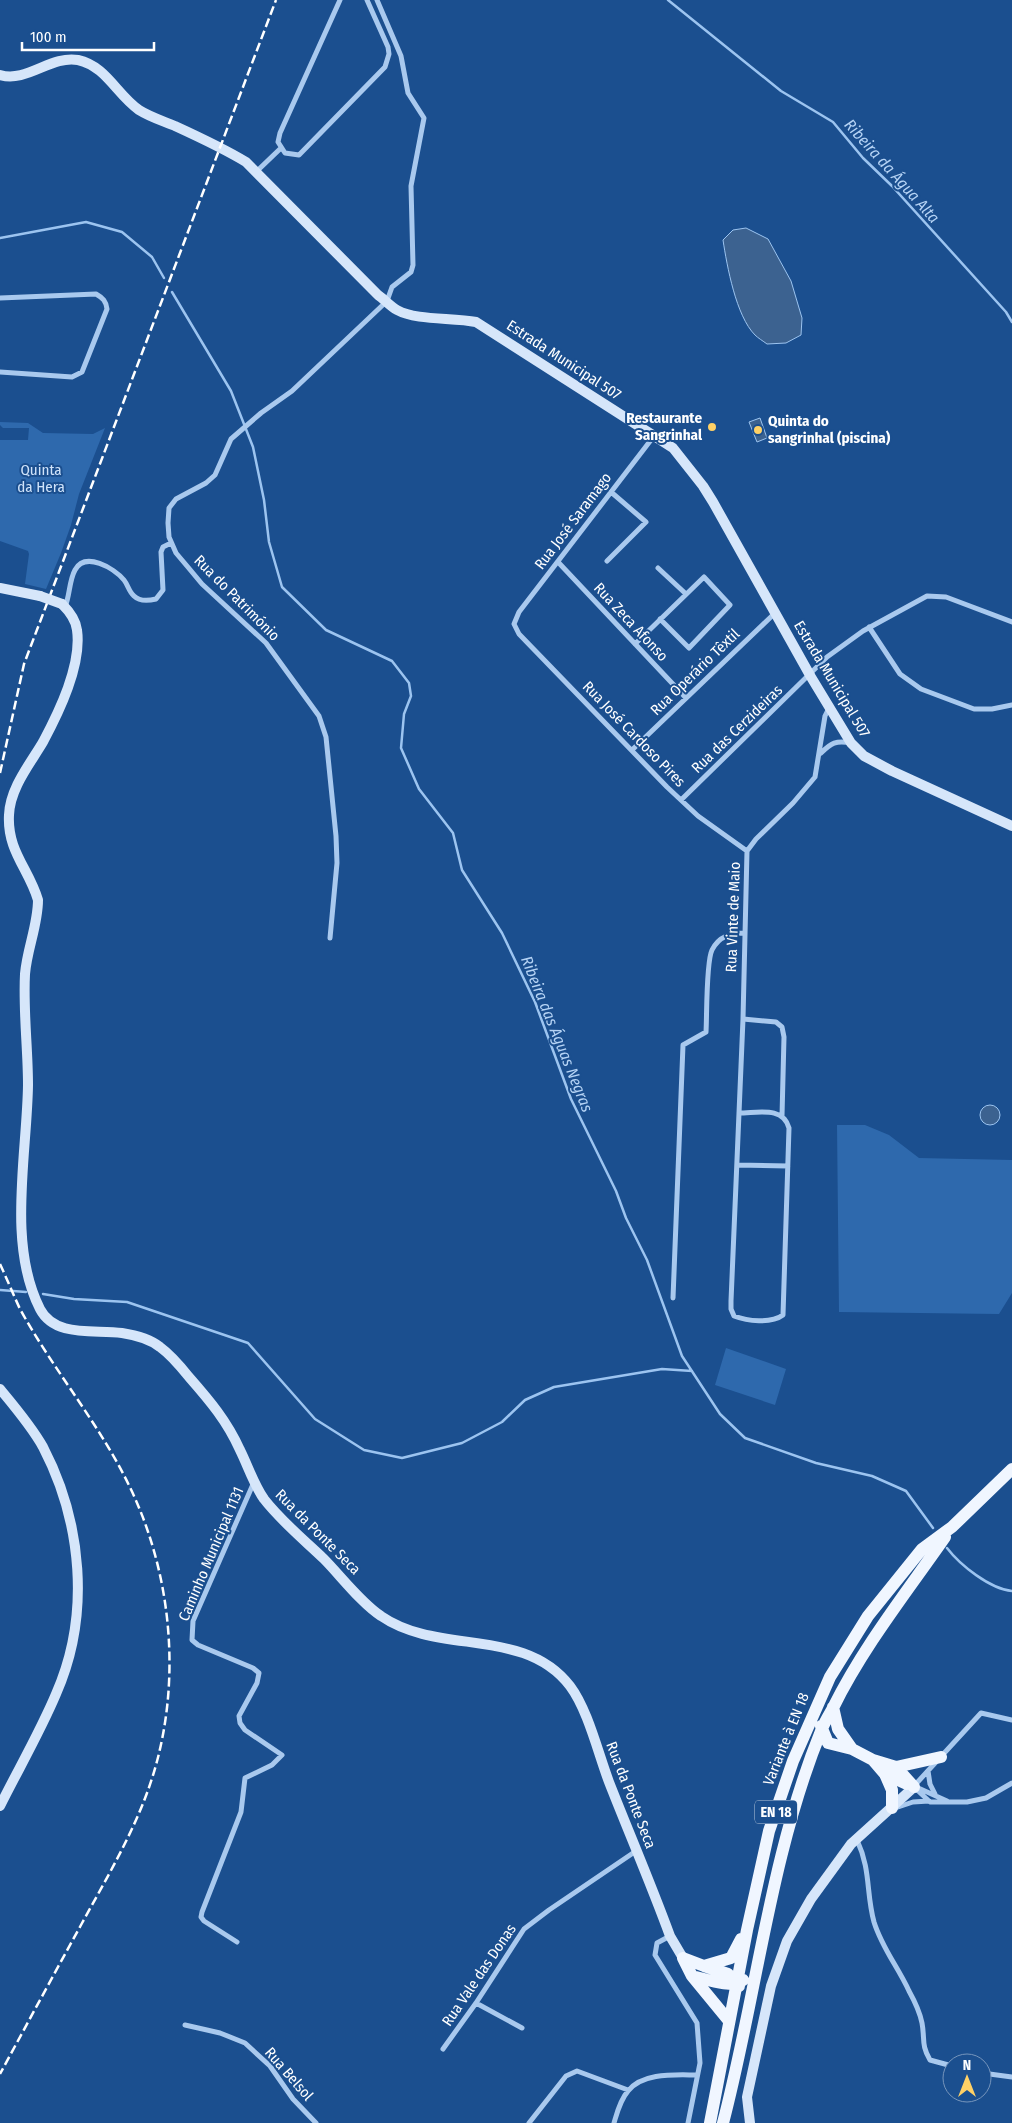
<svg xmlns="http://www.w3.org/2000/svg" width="1012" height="2123" viewBox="0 0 1012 2123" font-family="'Fira Sans Condensed',sans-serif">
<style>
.green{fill:#2e69ad}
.water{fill:#3c6290;stroke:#9cc4f0}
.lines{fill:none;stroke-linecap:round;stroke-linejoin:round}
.stream{stroke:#9cc4f0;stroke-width:2.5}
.street{stroke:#a9c9ee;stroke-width:5}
.secondary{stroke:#d6e6fa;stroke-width:10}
.primary{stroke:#f0f6ff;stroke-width:12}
.rail{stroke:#fff;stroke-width:2.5;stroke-dasharray:9 4;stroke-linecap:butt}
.secondary-bridge{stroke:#d6e6fa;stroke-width:10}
.poi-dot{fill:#ffd166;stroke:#1b4f8f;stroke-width:2}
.labels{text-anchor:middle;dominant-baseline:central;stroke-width:4;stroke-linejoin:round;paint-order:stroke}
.shield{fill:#1b4f8f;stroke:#bbcadd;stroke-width:1}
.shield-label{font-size:14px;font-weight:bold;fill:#fff}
.street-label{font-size:15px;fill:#fff;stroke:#1b4f8f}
.poi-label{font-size:15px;font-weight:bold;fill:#fff;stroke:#1b4f8f;text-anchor:end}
.park-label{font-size:15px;fill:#cfe3fa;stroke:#1b4f8f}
.water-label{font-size:16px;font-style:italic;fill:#b5d3f5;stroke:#1b4f8f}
</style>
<rect width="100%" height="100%" fill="#1b4f8f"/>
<!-- green -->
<path class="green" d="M0,422L28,423L43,433L93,434L105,428L79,494L71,525L61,553L46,589L25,584L29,554L28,551L0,541V440H28L29,428H3L0,425Z
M837,1125H865L889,1135L919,1158L1012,1160V1293L999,1314L839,1312Z
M726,1348L786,1369L775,1405L715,1385Z"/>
<!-- water -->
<path class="water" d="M746,228L768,239L791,281L802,318L801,335L786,343L767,344C763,341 758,338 755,335C736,316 727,266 723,240L733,230Z
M760,418L767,438L757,442L749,422Z
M980 1115a10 10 0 1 1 20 0a10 10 0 1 1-20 0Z"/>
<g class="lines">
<!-- stream -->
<path class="stream" d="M668,0L781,91L833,122L863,158L892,186L1006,312L1012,322
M0,238L86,222L122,232L152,257L164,278
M172,292L231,391L253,447L264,500L269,542L282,587L326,630L392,661L409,683L411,696L404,714L401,748L419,789L453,833L462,870L502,933L535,1002L571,1099L616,1191L626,1218L647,1260L682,1356L720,1414L745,1438L816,1463L872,1476L906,1491L933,1528
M0,1290L26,1292
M43,1294L74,1299L127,1302L248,1343L315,1419L364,1450L402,1458L462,1443L502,1422L525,1400L554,1387L662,1369L692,1371
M947,1548C960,1565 990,1589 1012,1591"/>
<!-- street -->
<path class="street" d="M340,0L280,133L278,142L285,153L299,155L385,67L389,54L388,47L367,0
M256,172L281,148
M0,298L96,294C103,298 106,301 107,309L82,372L72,377L0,372
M654,436L519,612L514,624L519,634L667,787L698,816L747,851
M607,561L646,522L611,492
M558,562L686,698
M658,568L686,594
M65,607C70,595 69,581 75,570C85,551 114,568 124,580C128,585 129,592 134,596C140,602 148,601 156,599L163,590L161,552L163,547L171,543
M869,627L900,674L921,689L974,709H992L1012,705
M635,644L704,577L730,605L689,648L660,619
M632,750L775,613
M821,753C831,743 836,740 851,743
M681,800L827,657L863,631L927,596L946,597L1012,622
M330,938L337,863L336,836L326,737L319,716L266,643L202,584L187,566L176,553L169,537L168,523L169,508L176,499L206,483L215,475L231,439L261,413L292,391L387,301L392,287L411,272L413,265L411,186L424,118L408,93L401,56L377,0
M743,1019L747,851L756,839L793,803L815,777L825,716L829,708
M739,1113C758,1113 783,1106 789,1128L783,1315C771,1324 747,1321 734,1316L731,1309V1301L743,1019L776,1022L782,1027L784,1037L782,1116
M737,1165L788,1166
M673,1298L683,1045L706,1032C707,1016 706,962 712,950C719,936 731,933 745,933
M928,1771L930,1784L935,1794
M914,1786L981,1713L1012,1720
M916,1787L947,1801
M915,1788L930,1802H967L986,1798L1012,1783
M895,1808L913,1802L929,1801
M857,1840C871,1870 866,1893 874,1922C882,1948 898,1967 909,1991C914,2000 920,2013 922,2023C925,2039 921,2045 930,2060L952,2066
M670,1936L657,1943L655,1955L697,2023L700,2063L688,2123
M237,1942L204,1921L201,1917L202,1912L241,1812L245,1778L272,1765L282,1755L245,1730L240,1723L239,1716L257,1683L259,1673L253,1668L198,1645L192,1640L193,1621L254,1482
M476,2003L522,2028
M185,2025L220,2033L245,2043L270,2066L293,2099L316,2123
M443,2049L476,2003L524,1929L549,1910L636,1851
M982,2073L1012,2077
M529,2123L566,2076L577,2071L628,2090
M614,2123C617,2113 620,2100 628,2091C643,2072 676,2075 697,2075"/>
<!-- secondary -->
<path class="secondary" d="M0,75C27,83 51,55 78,60C106,66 117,95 139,110C150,117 163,121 175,126C199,137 223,148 246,162L378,295C384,299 390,306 397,310C417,321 453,317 476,322L673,448L703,486L713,502L811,677L851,743L864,756L892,771L1012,826
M0,588L40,596
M62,604C69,611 76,620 77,630C82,665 59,712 43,742C30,764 10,788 9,815C7,851 29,869 38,900C38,925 27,949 25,974C23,1011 28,1048 28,1085C27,1155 7,1244 40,1309C55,1338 95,1329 122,1333C135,1335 150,1339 160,1347C171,1355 181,1367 189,1377C210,1401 227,1421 240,1450C248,1466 254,1485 264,1499C281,1521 303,1539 323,1558C340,1575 361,1603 381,1616C439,1656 524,1626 570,1686C588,1710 598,1753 609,1782C629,1833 651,1884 670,1936L683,1958
M0,1389C15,1407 32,1427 43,1447C82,1522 91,1615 56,1694C40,1732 19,1768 0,1806
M750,2123L747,2097L771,1986L787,1941L811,1899L851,1844L914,1787"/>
<!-- primary -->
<path class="primary" d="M833,1707L838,1729L852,1749
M821,1726L828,1743L852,1749L873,1760L896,1767L914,1787
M873,1760L885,1774L907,1784
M896,1767L941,1757
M885,1774L892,1790V1808
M683,1958L692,1976C706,1979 730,1989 743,1980
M683,1958L704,1966L731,1958L741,1939
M704,1966L728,1974L739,1986
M692,1976L729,2021
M710,2123L747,1930L769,1831L793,1761L830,1677L868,1616L922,1549L952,1527L1012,1469
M723,2123C757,1993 770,1856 821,1731C824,1723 829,1715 833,1708C863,1647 906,1593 945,1537"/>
<!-- rail -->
<path class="rail" d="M0,773L24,664L276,0
M0,1264C7,1279 13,1294 20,1309C55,1373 104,1429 134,1496C175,1587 182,1698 147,1793C130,1839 105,1881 81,1925C54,1974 27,2024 0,2074"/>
<!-- secondary-bridge -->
<path class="secondary-bridge" d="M40,596L62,604"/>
</g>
<!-- markers -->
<g class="poi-dot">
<circle cx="712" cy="427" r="5"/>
<circle cx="758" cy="430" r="5"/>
</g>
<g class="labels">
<!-- shield labels -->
<rect class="shield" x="755" y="1800.5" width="42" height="23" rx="4"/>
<g class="shield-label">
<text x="776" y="1812">EN 18</text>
</g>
<!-- street labels -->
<g class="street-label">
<text transform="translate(564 360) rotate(33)">Estrada Municipal 507</text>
<text transform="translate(573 521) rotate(-53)">Rua José Saramago</text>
<text transform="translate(237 598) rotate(45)">Rua do Património</text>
<text transform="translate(631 622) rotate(47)">Rua Zeca Afonso</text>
<text transform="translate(695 672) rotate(-44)">Rua Operário Têxtil</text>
<text transform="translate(832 679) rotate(59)">Estrada Municipal 507</text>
<text transform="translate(737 729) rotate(-44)">Rua das Cerzideiras</text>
<text transform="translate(634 734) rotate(46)">Rua José Cardoso Pires</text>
<text transform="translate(733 917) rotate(-88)">Rua Vinte de Maio</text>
<text transform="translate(318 1532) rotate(45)">Rua da Ponte Seca</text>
<text transform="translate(211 1554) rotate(-67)">Caminho Municipal 1131</text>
<text transform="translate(786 1739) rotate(-68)">Variante à EN 18</text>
<text transform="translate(631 1795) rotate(69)">Rua da Ponte Seca</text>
<text transform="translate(479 1975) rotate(-56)">Rua Vale das Donas</text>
<text transform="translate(289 2074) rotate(49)">Rua Belsol</text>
</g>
<!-- poi labels -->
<g class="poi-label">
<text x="702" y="418">Restaurante<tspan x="702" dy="17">Sangrinhal</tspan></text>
<text x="768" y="421" text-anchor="start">Quinta do<tspan x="768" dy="17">sangrinhal (piscina)</tspan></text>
</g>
<!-- park labels -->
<g class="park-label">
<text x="41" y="470">Quinta<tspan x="41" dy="17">da Hera</tspan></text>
</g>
<!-- water labels -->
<g class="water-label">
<text transform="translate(892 171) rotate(48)">Ribeira da Água Alta</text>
<text transform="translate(557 1034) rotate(68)">Ribeira das Águas Negras</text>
</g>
</g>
<!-- north arrow -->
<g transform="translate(967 2078)"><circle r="24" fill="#1b4f8f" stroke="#7695bc"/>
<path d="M0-4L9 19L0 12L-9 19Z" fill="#ffd166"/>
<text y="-8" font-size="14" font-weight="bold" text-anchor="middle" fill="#ffffff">N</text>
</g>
<!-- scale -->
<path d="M22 42v8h132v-8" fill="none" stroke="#ffffff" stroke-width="2.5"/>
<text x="30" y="42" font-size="15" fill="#ffffff" stroke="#1b4f8f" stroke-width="4" paint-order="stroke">100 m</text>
</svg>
